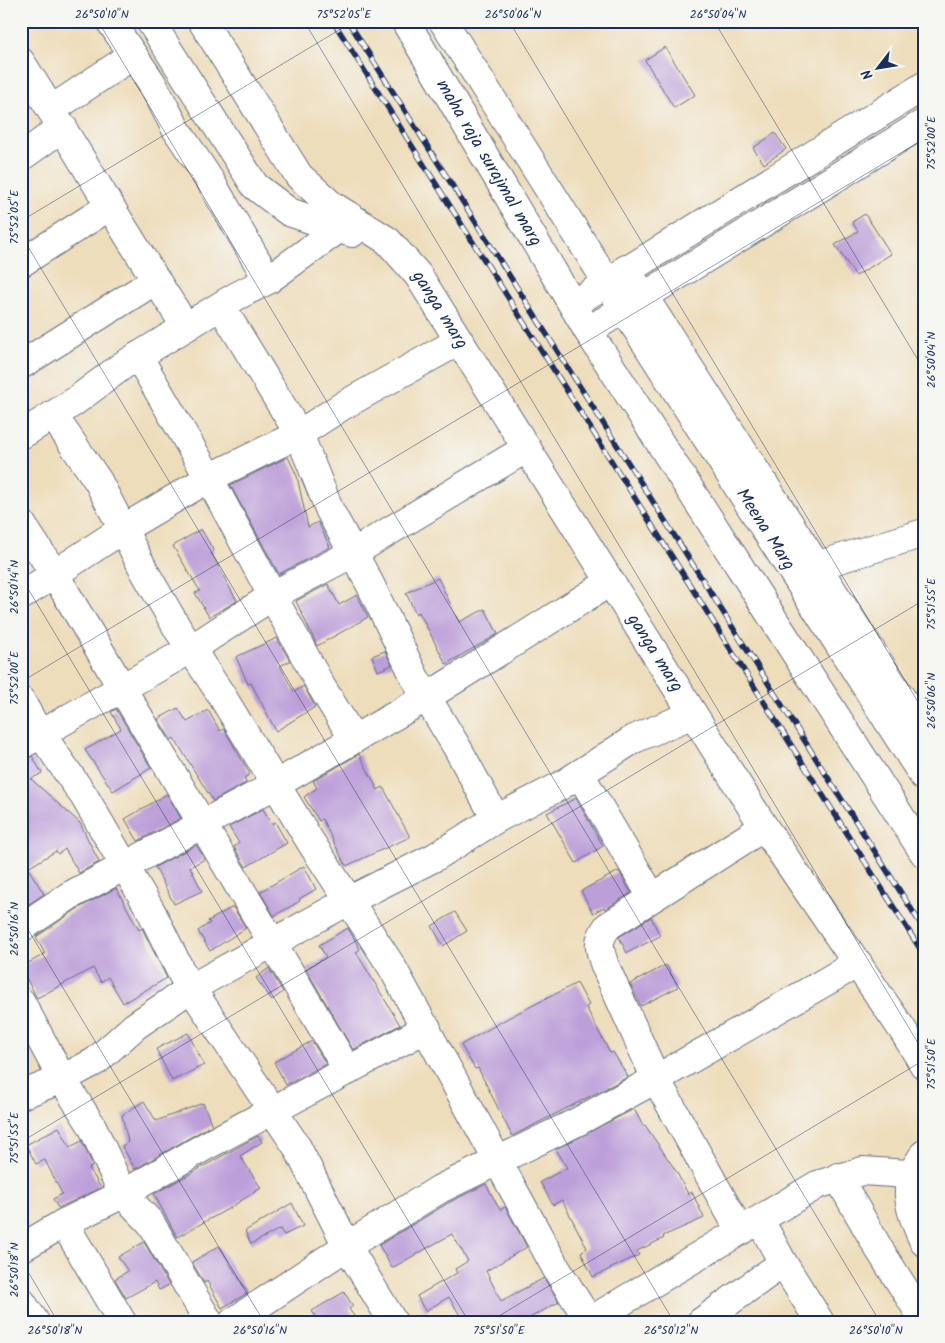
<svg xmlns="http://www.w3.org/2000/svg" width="945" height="1343" viewBox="0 0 945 1343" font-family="Kalam,sans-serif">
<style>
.building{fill:#bc9ed9}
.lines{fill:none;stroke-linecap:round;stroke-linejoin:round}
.minor-casing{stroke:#656c7f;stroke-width:30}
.minor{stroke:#fff;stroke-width:28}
.rail-casing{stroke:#1b2f5e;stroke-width:5.5}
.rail{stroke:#f6f6f2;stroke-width:4;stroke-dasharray:11;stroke-linecap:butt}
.ticks{fill:none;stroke:#1b2f5e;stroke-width:1;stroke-opacity:0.45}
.labels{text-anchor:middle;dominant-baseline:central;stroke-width:4;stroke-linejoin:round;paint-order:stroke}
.street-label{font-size:18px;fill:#1b2f5e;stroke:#f6f6f2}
.neatline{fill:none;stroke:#1b2f5e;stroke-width:2}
.ticks-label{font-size:12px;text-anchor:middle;fill:#1b2f5e}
</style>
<rect width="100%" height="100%" fill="#f6f6f2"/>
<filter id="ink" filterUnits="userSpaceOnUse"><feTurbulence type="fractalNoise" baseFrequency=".02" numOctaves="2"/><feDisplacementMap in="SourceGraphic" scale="10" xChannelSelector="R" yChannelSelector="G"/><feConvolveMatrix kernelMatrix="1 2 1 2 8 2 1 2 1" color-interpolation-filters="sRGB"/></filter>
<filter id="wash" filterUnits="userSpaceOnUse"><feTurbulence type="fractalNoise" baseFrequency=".0096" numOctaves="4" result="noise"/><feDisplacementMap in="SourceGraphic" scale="20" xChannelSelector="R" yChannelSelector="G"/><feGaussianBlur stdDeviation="1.12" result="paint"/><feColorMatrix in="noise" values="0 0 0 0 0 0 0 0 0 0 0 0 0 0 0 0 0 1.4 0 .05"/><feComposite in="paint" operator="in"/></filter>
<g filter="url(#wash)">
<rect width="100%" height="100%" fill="#edb"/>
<g id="blocks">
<!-- building -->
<path class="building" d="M665,47L695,95L674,108L645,60Z
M775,133L786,149L764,164L753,148Z
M865,214L891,254L856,276L835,245L858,231L852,222Z
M288,457L297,476L308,527L318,522L330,547L279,574L230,485Z
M201,529L214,551L211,553L237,601L209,617L195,593L200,591L173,546Z
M438,578L459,622L485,609L498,634L446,664L419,612L416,614L406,593Z
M328,584L339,605L357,595L368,617L317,646L296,601Z
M277,638L290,661L280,666L294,692L304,686L315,707L276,731L251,683L248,684L236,657Z
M385,651L392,665L378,671L372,656Z
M178,708L187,722L208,710L220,731L224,729L250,774L244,778L246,783L213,801L174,738L171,740L158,719Z
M116,709L151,768L113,791L85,750L121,729L111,712Z
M359,754L378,790L383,787L410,837L346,866L322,819L319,821L304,797L317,788L313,781Z
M32,756L42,773L31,779L80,823L99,862L79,873L65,849L58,854L56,851L28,868L44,894L22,909L21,761Z
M167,794L181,818L138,841L125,819Z
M576,798L603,846L576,863L547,813Z
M263,809L272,824L275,822L287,843L246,867L234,847L239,843L229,827Z
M196,845L205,859L190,867L202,891L174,904L155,867Z
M304,866L316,889L299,899L300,901L274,916L260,892Z
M619,871L631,893L605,909L604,907L593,913L581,891Z
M116,888L139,930L142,928L167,978L123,1003L108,977L101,982L93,968L37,998L21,969V967L45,954L36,937L77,909Z
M233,907L246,928L210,951L198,931L210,923L208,921Z
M455,912L467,931L443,946L432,926Z
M651,917L660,936L627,953L619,937Z
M348,928L360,949L356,952L400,1025L353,1050L306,969L326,957L319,945Z
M666,965L678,987L641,1006L630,984Z
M269,968L283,992L272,1000L256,978Z
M577,983L589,1005L586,1007L610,1053L613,1052L628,1077L512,1136L478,1068L475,1069L461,1045L508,1018Z
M188,1033L204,1065L172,1081L156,1049Z
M312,1041L326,1064L286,1085L274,1062Z
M144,1101L156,1121L203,1103L212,1125L135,1169L122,1146L128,1142L122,1115Z
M634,1109L643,1126L645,1125L676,1171L688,1194L692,1192L704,1218L663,1236L664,1238L637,1251L639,1255L593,1277L581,1252L587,1248L562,1200L553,1205L540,1182L567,1168L556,1149Z
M59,1127L70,1147L82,1141L93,1166L89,1168L101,1188L58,1208L53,1199L62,1194L45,1160L36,1164L26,1145Z
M258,1136L262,1142L240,1156L261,1188L228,1209L177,1237L154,1194Z
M486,1184L500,1210L505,1207L527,1247L486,1271L501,1301L544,1278L559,1302L522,1322H464L449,1297L425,1311L417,1296L457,1273L455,1269L468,1261L452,1234L392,1268L379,1245L448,1203Z
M292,1203L303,1226L284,1235L280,1229L251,1244L245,1231Z
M144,1242L169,1285L159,1290L155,1282L126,1298L115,1279L128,1271L118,1257Z
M219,1246L248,1293L222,1308L207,1281L204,1283L192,1262Z
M344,1292L353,1306L349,1309L358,1322H319L312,1311Z"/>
</g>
</g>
<g filter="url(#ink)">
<use href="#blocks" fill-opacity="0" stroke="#656c7f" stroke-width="1"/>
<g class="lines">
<!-- minor casing -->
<g class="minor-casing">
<g id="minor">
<path d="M110,21L152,83L176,129L211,182L268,280"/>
<path d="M150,21L255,186L289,212L352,233"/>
<path id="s1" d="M202,21L299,176L330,204L388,241L418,275L764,827L904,1032L924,1065"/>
<path id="s2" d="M405,21L588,331L924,853"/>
<path id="s3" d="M443,21L624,309L924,777"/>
<path d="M21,62C77,150 129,240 186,327"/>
<path d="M51,110L133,55"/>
<path d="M21,157L63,127"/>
<path d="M21,263L110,206"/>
<path d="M626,269L924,733"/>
<path d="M573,304L924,86"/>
<path d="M221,306L299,434L330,511L370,584L415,678L458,749L496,819"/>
<path d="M588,331L924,123"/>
<path d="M138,356L209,478L321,686L353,738"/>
<path d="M21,365L156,280"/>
<path d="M53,415L98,481L146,574L179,631L222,696L310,841L392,967L556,1268L589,1321"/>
<path d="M21,435L74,402L122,366L235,297L268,280L337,230L347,215"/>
<path d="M21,523L54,573L348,1071"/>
<path d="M816,566L924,533"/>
<path d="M21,596L123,529L209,478L299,434L344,405L459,341"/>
<path d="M21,701L32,721L84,796L151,911L183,976L297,1147L347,1246L393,1322"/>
<path d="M21,745L191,649L277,593L353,553L527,448"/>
<path d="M580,774L652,897"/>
<path d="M21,928L69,896L275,785L427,697L610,582"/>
<path d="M21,1002L62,1079L92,1126L123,1194L150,1222L209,1322"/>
<path d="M21,1095L62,1079L96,1061L135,1026L191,988L350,900L435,857L496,819L562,785L634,739L693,714"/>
<path d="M924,1154C920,1161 914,1168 912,1174C903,1196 915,1223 924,1242"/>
<path d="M838,1177L879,1249L924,1320"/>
<path d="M760,1220L783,1263L820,1322"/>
<path d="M64,1223L122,1322"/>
<path d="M740,1231L656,1079L605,966C599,948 596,942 608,926L764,827"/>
<path d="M21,1248L64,1223L123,1194L204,1147L427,1028"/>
<path d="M21,1301L35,1322"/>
<path d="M233,1322L347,1246L440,1189L579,1121L656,1079L858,963"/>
<path d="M588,1322L817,1185L862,1171L924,1175"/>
<path d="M701,1322L783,1263"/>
</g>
</g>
<!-- minor -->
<use href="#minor" class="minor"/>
<!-- rail casing -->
<g class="rail-casing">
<path id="rail" d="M333,21L924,955
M348,21L924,929"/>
</g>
<!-- rail -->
<use href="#rail" class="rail"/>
</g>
</g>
<!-- ticks -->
<path class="ticks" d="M98,21L880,1322M304,21L924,1053M509,21L924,712M714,21L924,370M920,21L924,28M21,221L354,21M21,235L674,1322M21,577L469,1322M21,682L924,139M21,918L264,1322M21,1142L924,600M21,1260L58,1322M489,1322L924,1060"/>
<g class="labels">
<!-- street labels -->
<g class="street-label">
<text stroke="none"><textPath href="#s2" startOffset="165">maha raja surajmal marg</textPath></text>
<text stroke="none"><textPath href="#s1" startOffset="380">ganga marg</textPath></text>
<text stroke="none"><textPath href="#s3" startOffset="602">Meena Marg</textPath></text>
<text stroke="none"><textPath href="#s1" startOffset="785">ganga marg</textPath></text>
</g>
</g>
<!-- margin -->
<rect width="945" height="1343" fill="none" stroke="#f6f6f2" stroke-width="55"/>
<!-- north arrow -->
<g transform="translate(878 68) rotate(239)" stroke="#f6f6f2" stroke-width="4" paint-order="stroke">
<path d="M0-4L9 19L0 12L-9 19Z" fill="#1b2f5e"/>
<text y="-8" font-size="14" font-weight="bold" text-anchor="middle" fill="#1b2f5e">N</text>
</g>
<rect x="28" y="28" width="890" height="1288" class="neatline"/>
<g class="ticks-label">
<text x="102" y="18">26°50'10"N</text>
<text x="344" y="18">75°52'05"E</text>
<text x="513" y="18">26°50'06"N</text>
<text x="718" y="18">26°50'04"N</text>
<text transform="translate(931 143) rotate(-90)" y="4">75°52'00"E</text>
<text transform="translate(14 217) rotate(-90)" y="4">75°52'05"E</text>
<text transform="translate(931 360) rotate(-90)" y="4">26°50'04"N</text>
<text transform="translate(14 587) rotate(-90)" y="4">26°50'14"N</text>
<text transform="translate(931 604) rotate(-90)" y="4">75°51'55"E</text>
<text transform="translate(14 678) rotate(-90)" y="4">75°52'00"E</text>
<text transform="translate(931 701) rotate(-90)" y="4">26°50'06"N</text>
<text transform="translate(14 929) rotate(-90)" y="4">26°50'16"N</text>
<text transform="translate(931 1064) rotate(-90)" y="4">75°51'50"E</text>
<text transform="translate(14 1138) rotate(-90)" y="4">75°51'55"E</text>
<text transform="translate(14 1270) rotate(-90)" y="4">26°50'18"N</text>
<text x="55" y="1334">26°50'18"N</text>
<text x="260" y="1334">26°50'16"N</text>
<text x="499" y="1334">75°51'50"E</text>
<text x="671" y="1334">26°50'12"N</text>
<text x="876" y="1334">26°50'10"N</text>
</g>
</svg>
